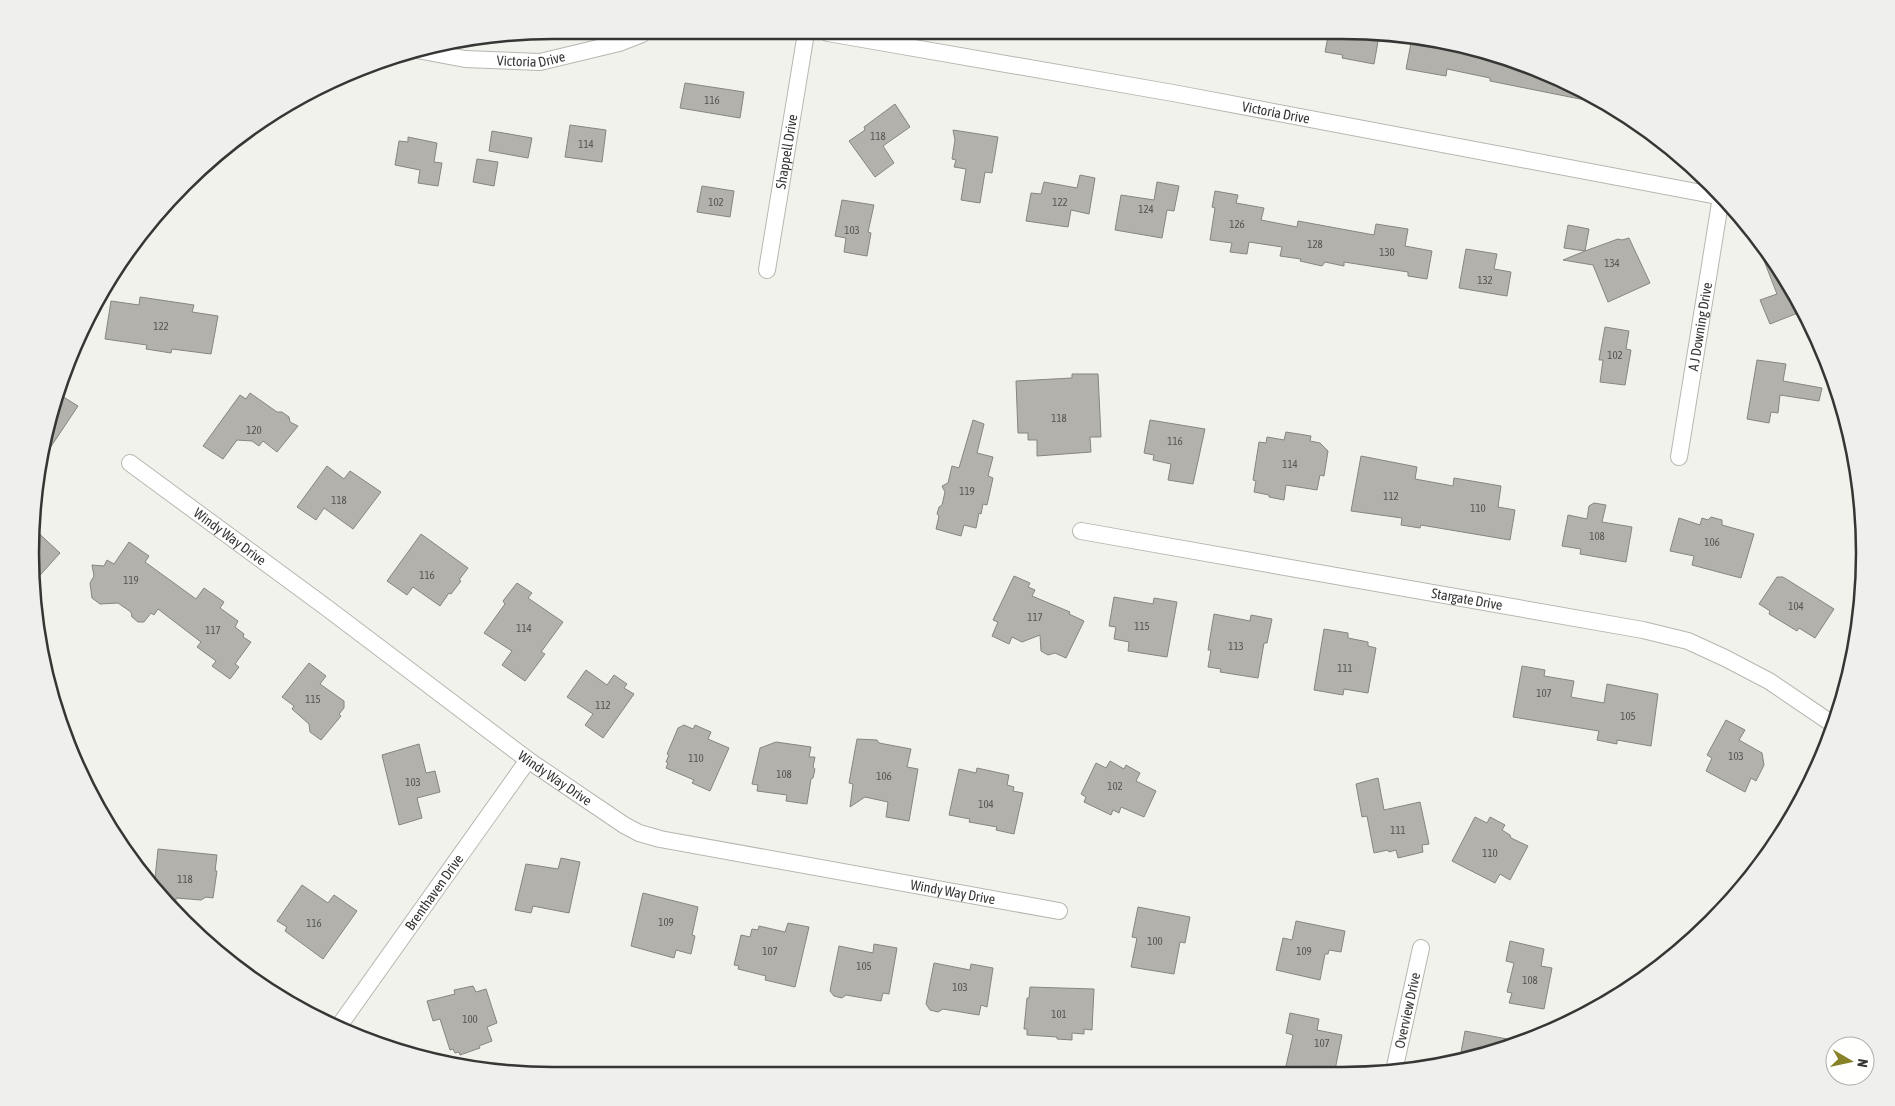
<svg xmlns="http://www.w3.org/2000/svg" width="1895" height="1106" viewBox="0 0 1895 1106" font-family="'Asap Condensed',sans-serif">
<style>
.building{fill:#b2b1ab;stroke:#868680}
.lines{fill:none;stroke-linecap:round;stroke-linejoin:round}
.street-casing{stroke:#b7b7b1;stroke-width:18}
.street{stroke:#fff;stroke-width:16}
.labels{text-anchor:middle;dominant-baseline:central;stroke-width:4;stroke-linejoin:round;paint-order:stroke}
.number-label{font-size:11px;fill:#555552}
.street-label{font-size:14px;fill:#363634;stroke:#fffffe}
.rim{fill:none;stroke:#363634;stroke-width:2.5}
</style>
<rect width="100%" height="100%" fill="#f2f2ec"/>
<!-- building -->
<path class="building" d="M1329,31H1355L1379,36L1374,64L1342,58L1343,55L1325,52Z
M1411,43L1453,51L1454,46L1510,58L1586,95L1585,100L1490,81V78L1447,69L1446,76L1406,69Z
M685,83L744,92L740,118L680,108Z
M895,104L910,127L883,146L894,163L875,177L849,141L865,130L864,127Z
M570,125L606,130L602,162L565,157Z
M953,130L998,137L992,173L985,172L980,203L961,200L966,169L954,167L956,160L952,159L955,140Z
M492,131L532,138L528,158L489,151Z
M408,137L437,143L434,162L442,163L438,186L418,183L420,170L395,165L399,141L408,142Z
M477,159L498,162L494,186L473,182Z
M1080,175L1095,178L1089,214L1071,210L1068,227L1026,221L1031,193L1041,194L1044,182L1077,188Z
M1157,182L1179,186L1174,211L1167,210L1162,238L1115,230L1121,195L1154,200Z
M702,186L734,191L730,217L697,212Z
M1215,191L1238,195L1236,203L1264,208L1261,220L1297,227L1298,221L1374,235L1376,224L1408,229L1405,246L1432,251L1427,279L1408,276V272L1344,262V266L1325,262L1322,266L1300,261L1301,259L1280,256L1282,247L1249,242L1247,254L1230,252L1232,243L1210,240L1215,208L1212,207Z
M842,200L874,205L868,232L871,233L867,256L844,252L846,238L835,236Z
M1568,225L1589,229L1585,251L1618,239L1622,240L1629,238L1650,283L1608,302L1593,265L1563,260L1585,251L1564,248Z
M1466,249L1497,254L1494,269L1511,272L1507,296L1459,288Z
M1771,255L1777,262L1803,311L1770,324L1760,300L1777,294L1763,258Z
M140,297L194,305L192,312L218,316L211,354L172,349L171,353L146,349L147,345L105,339L111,301L139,305Z
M1605,327L1629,331L1626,349L1631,350L1625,385L1600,382L1603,360H1599Z
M1757,360L1786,364L1783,381L1822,388L1819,401L1780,395L1778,413L1771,412L1769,423L1747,419Z
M1072,374H1098L1101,437H1090L1091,452L1037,456V440H1028V433H1018L1016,381L1072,378Z
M57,393L78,406L42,460L48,417Z
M250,393L277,412H282L289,417L290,422L298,426L277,452L263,441L259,446L252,441L237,440L223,459L203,446L240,395L246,399Z
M973,420L984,424L977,453L993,457L988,476L993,478L987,505L983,504L981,514L979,513L976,528L964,525L961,536L936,529L939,516L937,514L939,507L942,505L945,492L942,486L948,483L952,466L959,468Z
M1150,420L1205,429L1193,484L1168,480L1171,464L1153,460L1154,455L1144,453Z
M1286,432L1311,436L1310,441L1320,443L1328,451L1324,476L1320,475L1317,490L1286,485L1284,500L1269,497V495L1254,492L1256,481L1253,480L1259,442L1266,443L1267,437L1284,440Z
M1361,456L1417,467L1415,479L1453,486L1454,478L1501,486L1498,507L1515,510L1510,540L1421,525L1420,528L1401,525L1402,518L1351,511Z
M327,466L344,479L350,471L381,492L353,529L324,508L316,520L297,507Z
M1594,503L1606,505L1602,522L1632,527L1626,562L1580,554L1581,549L1562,546L1568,515L1587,519L1589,506Z
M1711,517L1722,520V525L1754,534L1741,578L1692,565L1694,556L1670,551L1679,518L1700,525L1702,518L1708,520Z
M33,528L60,553L33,583L30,553Z
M421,534L468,568L459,580L461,581L451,594L449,593L440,606L413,587L407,595L387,581Z
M129,542L149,556L145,562L196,599L204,588L224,602L220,608L238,621L235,627L244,634L243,637L251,642L235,664L239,667L230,679L212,666L216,661L197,647L201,642L158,609L154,615L151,613L144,622H138L132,617L131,612L118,603L100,604L92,598L90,583L94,576L92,565L104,566L107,560L114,564Z
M1014,576L1030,583L1028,587L1035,590L1032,596L1070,612L1069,614L1084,621L1066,658L1055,653L1048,655L1041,651L1040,635L1022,642L1012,637L1009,644L992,636L998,622L993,620Z
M1777,577H1783L1834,609L1815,638L1799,628L1797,631L1769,614L1770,611L1759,604Z
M517,583L532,593L528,598L563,622L541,652L545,654L525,681L502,665L512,651L484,633L505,604L503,601Z
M1114,597L1153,604L1154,598L1177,602L1167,657L1128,651L1129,642L1114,639L1116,627L1109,626Z
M1214,614L1250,621L1251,615L1272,619L1267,643H1264L1258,678L1220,672L1221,669L1208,667L1211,650H1208Z
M1324,629L1348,633V638L1368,642V646L1376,648L1368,693L1344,689L1343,695L1314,690Z
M309,663L326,676L320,684L344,701V708L339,714L341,716L321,740L310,732L309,724L292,709L294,706L282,697Z
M1522,666L1545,670L1544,676L1574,681L1571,697L1604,703L1607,684L1658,694L1651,746L1617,740V744L1597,740L1599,731L1513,717Z
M586,670L607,685L614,675L627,684L624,688L634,694L603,738L585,725L593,714L567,697Z
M1726,720L1745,730L1739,740L1762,753L1764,765L1756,781L1751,778L1745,792L1706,771L1712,758L1707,755Z
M684,725L693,729L695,725L711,732L708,739L729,748L710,791L692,783L694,780L666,768L668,763L666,762L669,755L667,754L678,728Z
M857,739L877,740L879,743L911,749L907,767L918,769L909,821L886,817L888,802L865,797L850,807L853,784L849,783Z
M776,742L811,747L809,757H815L813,767L815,769L813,778L811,779L807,804L786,801L787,795L757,791L758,785L752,784L760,748Z
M419,744L426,773L435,771L440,792L417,798L422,818L399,825L382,755Z
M1110,761L1124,769L1126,765L1140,773L1136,781L1156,791L1144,817L1121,807L1119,813L1113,810L1111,815L1084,802L1086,797L1081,794L1096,763L1106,768Z
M977,768L1009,775L1007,785L1014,787L1013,791L1023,793L1014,834L996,830L997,827L969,822L970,819L949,815L959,769L976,773Z
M1378,778L1384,810L1420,802L1429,844L1422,845L1423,852L1398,858L1396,850L1389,852L1388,850L1374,853L1367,816L1362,817L1356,784Z
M1475,817L1487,823L1490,817L1505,825L1502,830L1510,835L1511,838L1528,846L1510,880L1500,874L1495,883L1452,861Z
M158,849L217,855L215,871H217L213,898L206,897L201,900L176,898L175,911L154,888Z
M561,858L580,862L569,913L533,906L531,913L515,910L526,864L558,869Z
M302,885L328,903L334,895L357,911L323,959L285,931L287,927L277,921Z
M643,893L698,907L692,935L695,936L691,954L676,950L674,958L631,946Z
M1138,907L1190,917L1185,943L1180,942L1174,974L1131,967L1137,938L1132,937Z
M1296,921L1345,931L1341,952L1329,950L1328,954H1325L1320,980L1276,970L1283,938L1292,940Z
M788,923L809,927L795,987L765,980L766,976L738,969L739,966L734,965L741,935L750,937L752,929L758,930L759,926L785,932Z
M1510,941L1544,949L1541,966L1552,968L1544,1009L1509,1003L1512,993L1507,992L1514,963L1506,961Z
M874,944L897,948L889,994L883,993L881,1001L846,995L842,998L834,996L830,991L839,946L873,953Z
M934,963L970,970L971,964L993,968L987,1007L981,1005L979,1015L943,1009L938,1012L930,1010L926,1004Z
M473,986L476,992L486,989L497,1023L487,1027L492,1041L479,1046L480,1048L460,1055L459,1052L455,1053L453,1049L450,1050L440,1019L433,1021L427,1001L455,994L454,990Z
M1030,987L1094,989L1092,1030L1084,1029V1034L1072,1033V1040L1057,1039V1037L1027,1035V1029H1024L1027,998H1029Z
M1290,1013L1319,1019L1317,1030L1342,1035L1335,1070L1319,1066L1318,1074L1286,1066L1293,1035L1286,1033Z
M1465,1031L1523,1042L1510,1048L1476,1055L1461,1052Z"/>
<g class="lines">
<!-- street casing -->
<g class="street-casing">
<g id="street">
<path id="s1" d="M828,33L1173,93L1723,197"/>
<path id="s2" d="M417,50L465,59L540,62L619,43L642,34"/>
<path id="s3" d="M767,270L806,33"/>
<path id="s4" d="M1679,457L1721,197"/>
<path id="s5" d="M130,463L327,608L528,760L624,825L639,833L660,839L1059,911"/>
<path id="s6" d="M1081,531L1643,630L1688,641L1725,658L1769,681L1834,725"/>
<path id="s7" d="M339,1026L528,760"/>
<path id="s8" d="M1394,1071L1421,948"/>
</g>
</g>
<!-- street -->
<use href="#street" class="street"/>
</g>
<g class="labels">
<!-- number labels -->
<g class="number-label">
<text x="712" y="100">116</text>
<text x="878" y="136">118</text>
<text x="586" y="144">114</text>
<text x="716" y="202">102</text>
<text x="1060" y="202">122</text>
<text x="1146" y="209">124</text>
<text x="1237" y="224">126</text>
<text x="852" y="230">103</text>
<text x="1315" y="244">128</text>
<text x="1387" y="252">130</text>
<text x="1612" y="263">134</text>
<text x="1485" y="280">132</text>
<text x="161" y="326">122</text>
<text x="1615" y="355">102</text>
<text x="1059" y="418">118</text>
<text x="254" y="430">120</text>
<text x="1175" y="441">116</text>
<text x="1290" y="464">114</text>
<text x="967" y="491">119</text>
<text x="1391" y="496">112</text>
<text x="339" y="500">118</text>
<text x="1478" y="508">110</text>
<text x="1597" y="536">108</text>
<text x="1712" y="542">106</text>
<text x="427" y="575">116</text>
<text x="131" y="580">119</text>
<text x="1796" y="606">104</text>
<text x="1035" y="617">117</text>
<text x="1142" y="626">115</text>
<text x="524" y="628">114</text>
<text x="213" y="630">117</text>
<text x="1236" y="646">113</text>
<text x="1345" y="668">111</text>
<text x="1544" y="693">107</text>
<text x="313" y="699">115</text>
<text x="603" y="705">112</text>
<text x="1628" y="716">105</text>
<text x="1736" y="756">103</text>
<text x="696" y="758">110</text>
<text x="784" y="774">108</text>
<text x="884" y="776">106</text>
<text x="413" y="782">103</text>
<text x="1115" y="786">102</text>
<text x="986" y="804">104</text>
<text x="1398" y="830">111</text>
<text x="1490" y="853">110</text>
<text x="185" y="879">118</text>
<text x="666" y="922">109</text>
<text x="314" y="923">116</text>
<text x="1155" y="941">100</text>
<text x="770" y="951">107</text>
<text x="1304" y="951">109</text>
<text x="864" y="966">105</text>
<text x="1530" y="980">108</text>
<text x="960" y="987">103</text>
<text x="1059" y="1014">101</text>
<text x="470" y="1019">100</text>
<text x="1322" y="1043">107</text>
</g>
<!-- street labels -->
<g class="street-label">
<text stroke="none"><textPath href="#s2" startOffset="115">Victoria Drive</textPath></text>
<text stroke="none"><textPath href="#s1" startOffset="455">Victoria Drive</textPath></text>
<text stroke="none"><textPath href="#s3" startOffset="120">Shappell Drive</textPath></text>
<text stroke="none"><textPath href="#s4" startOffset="132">A J Downing Drive</textPath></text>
<text stroke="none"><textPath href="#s5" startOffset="124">Windy Way Drive</textPath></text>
<text stroke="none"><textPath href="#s6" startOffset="392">Stargate Drive</textPath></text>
<text stroke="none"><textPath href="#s5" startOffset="529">Windy Way Drive</textPath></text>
<text stroke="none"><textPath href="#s5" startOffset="949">Windy Way Drive</textPath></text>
<text stroke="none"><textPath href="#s7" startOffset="164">Brenthaven Drive</textPath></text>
<text stroke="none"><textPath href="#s8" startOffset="62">Overview Drive</textPath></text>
</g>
</g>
<!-- crop -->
<path d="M0 0H1895V1106H0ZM553 39H1342A514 514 0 0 1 1856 553V553A514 514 0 0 1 1342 1067H553A514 514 0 0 1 39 553V553A514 514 0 0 1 553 39Z" fill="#efefee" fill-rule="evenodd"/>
<path class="rim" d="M553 39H1342A514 514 0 0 1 1856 553V553A514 514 0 0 1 1342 1067H553A514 514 0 0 1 39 553V553A514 514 0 0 1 553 39Z"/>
<!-- north arrow -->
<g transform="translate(1850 1061) rotate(99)"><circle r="24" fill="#fffffe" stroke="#afafad"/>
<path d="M0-4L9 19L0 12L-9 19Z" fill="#878128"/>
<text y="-8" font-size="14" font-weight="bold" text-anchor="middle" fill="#363634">N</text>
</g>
</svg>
